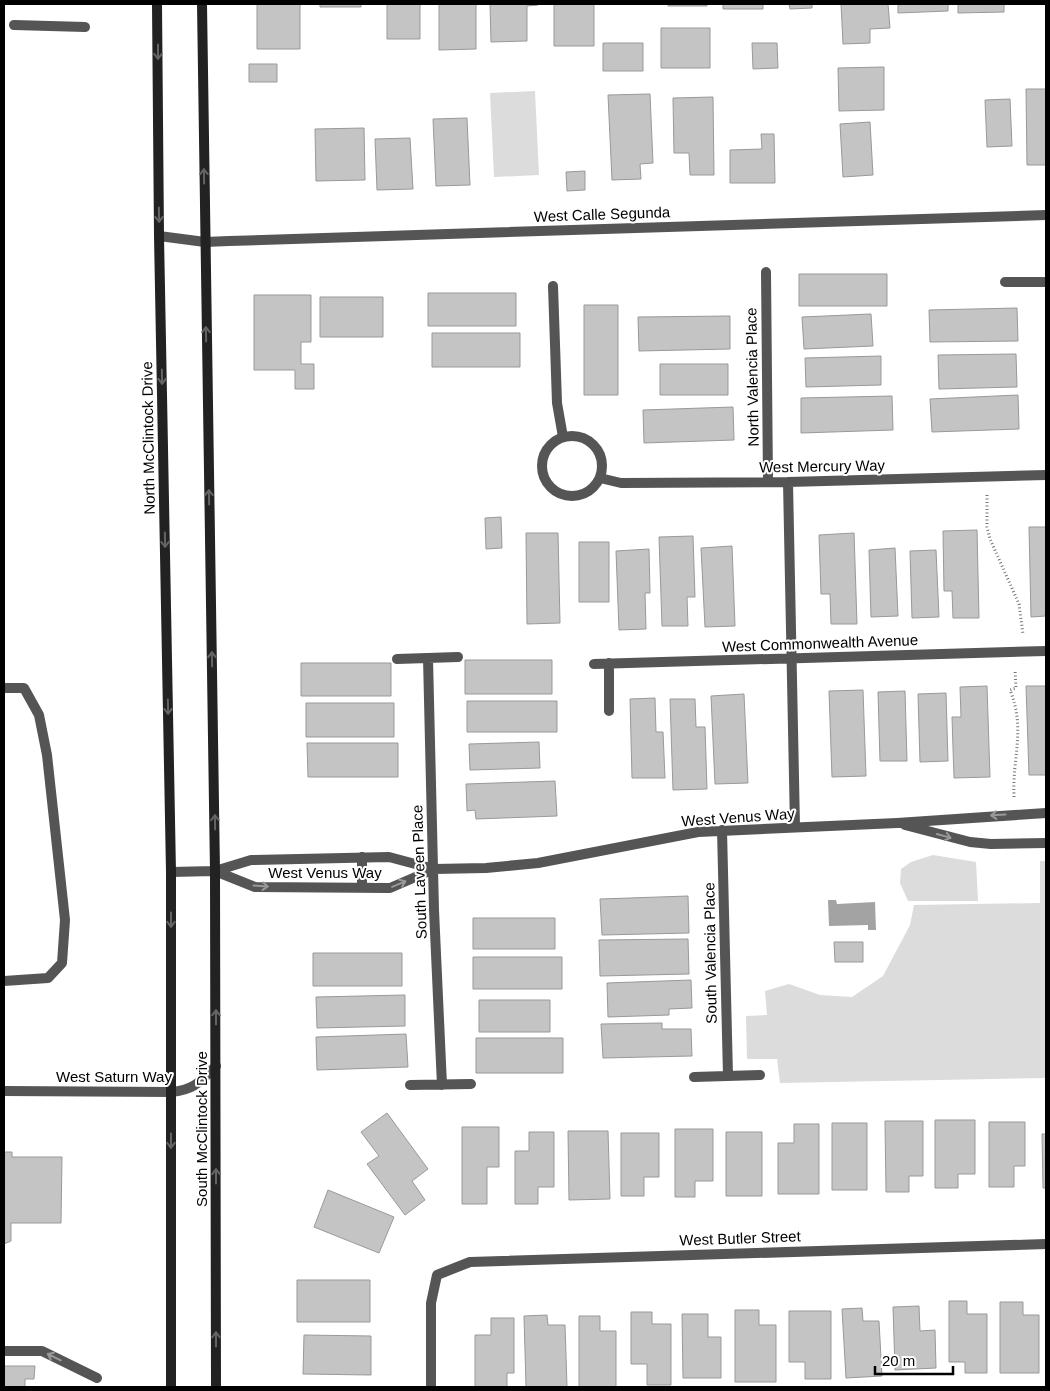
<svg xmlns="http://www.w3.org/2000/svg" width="1050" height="1391" viewBox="0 0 1050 1391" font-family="Helvetica,sans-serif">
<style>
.green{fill:#dcdcdc}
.water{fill:#a3a3a3}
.building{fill:#c4c4c4;stroke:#999}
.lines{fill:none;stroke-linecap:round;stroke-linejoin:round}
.path{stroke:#777;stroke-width:3;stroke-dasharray:1 2.5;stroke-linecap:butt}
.lane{stroke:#555;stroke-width:10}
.street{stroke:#555;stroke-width:10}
.secondary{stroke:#222;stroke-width:10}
.oneway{stroke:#646464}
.oneway2{stroke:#999}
.labels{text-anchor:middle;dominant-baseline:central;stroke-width:4;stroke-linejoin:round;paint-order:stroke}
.street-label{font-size:15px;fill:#000;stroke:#fff}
</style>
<rect width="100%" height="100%" fill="#fff"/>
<!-- green -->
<path class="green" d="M535,91L539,175L494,177L490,93Z
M933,855L976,862L978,901H908L900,883L901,869L911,862Z
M1040,861H1046V1078L780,1083L777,1059H747L746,1016L767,1015L765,991L789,984L820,995L852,997L883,976L910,925L914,905L1040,903Z"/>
<!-- water -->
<path class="water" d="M828,900H836L837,904L875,902L876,930H868V925L829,926Z"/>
<!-- building -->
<path class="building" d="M257,4H300V49H257Z
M320,4H361V7H320Z
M387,4H420V39H387Z
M439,4H476V49L439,50Z
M490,4H538V5L527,6V41L491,42Z
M554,4H594V46H554Z
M668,4H707V6H668Z
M723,4H763V9H723Z
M789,4H812V8L790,9Z
M841,4H888L890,28L870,29V43L843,44Z
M898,4H948V11L898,13Z
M958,4H1004V12L958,13Z
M661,28H710V68H661Z
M603,43H643V71H603Z
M752,43H777L778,68L753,69Z
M249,64H277V82H249Z
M884,67V110L839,111L838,68Z
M1026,89H1046V165H1027Z
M650,94L653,163L640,164L641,179L612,180L608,95Z
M713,97L714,175H690L689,153H674L673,98Z
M1010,99L1012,146L987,147L985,100Z
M467,118L470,185L436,186L433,119Z
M870,122L873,175L843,177L840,124Z
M364,128L365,180L316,181L315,129Z
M761,134H774L775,183H730V150L762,149Z
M410,138L413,189L377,190L375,139Z
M585,171V190L567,191L566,172Z
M799,274H887V306H799Z
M428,293H516V326H428Z
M254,295H311V342H301V364H314V389H295V370H254Z
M320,297H383V337H320Z
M584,305H618V395H584Z
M1017,308L1018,341L930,342L929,310Z
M871,314L873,346L804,349L802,317Z
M730,316V349L639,351L638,317Z
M432,333H520V367H432Z
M1016,354L1017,387L939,389L938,355Z
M881,356V385L806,387L805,358Z
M660,364H728V395H660Z
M1018,395L1019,429L932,432L930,399Z
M892,396L893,430L801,433V398Z
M733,407L734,440L644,443L643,410Z
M501,517L502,548L486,549L485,518Z
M1029,527H1046V616L1031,617Z
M977,530L979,618H953L952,591H944L943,531Z
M526,533H558L560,623L527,624Z
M854,533L857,624H831L830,594H821L819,535Z
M693,536L695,597H687L688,626H662L659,537Z
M579,542H609V602H579Z
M732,546L735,626L705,627L701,548Z
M895,548L898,616L871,617L869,550Z
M649,549L650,593H645L646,629L619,630L616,551Z
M936,550L939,617L912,618L910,551Z
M465,660H552V694H465Z
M301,663H391V696H301Z
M987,686L990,777L954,778L952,717H961L960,687Z
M1026,686H1046V775H1029Z
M863,690L866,776L832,777L829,691Z
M905,691L907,761H880L878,692Z
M946,693L948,761L920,762L918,694Z
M744,694L748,783L715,784L711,696Z
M655,698L656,732H663L665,778H632L630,699Z
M670,699H695L696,727H705L707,789L673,790Z
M467,701H557V732H467Z
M306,703H394V737H306Z
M539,742L540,768L470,770L469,744Z
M307,743H398V777H308Z
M555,781L557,816L476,819L475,810L467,811L466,784Z
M688,896L689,933L602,935L600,899Z
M473,918H555V949H473Z
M688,939L689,974L600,976L599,940Z
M834,942H863V962H835Z
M313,953H402V986H313Z
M473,957H562V989H473Z
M691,980L692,1008L669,1009V1015L608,1017L607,983Z
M405,995V1026L317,1028L316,997Z
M479,1000H550V1032H479Z
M662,1023V1029H691L692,1056L603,1058L601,1024Z
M406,1034L408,1067L317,1070L316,1037Z
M476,1038H563V1073H476Z
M387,1113L428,1169L412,1181L425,1200L405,1215L367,1164L379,1156L361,1132Z
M935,1120H975V1174H958V1188H935Z
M885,1121H923V1176H909V1192H886Z
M989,1122H1025V1166H1014V1187H989Z
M832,1123H867V1190H832Z
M794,1124H819V1194H778V1143H794Z
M462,1127H499V1167H487V1204H462Z
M675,1129H713V1181H695V1197H675Z
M568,1131H608L610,1199L569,1200Z
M529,1132H554V1187H538V1204H515V1151H529Z
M726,1132H762V1196H726Z
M621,1133H659V1177H644V1196H621Z
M1042,1134H1046V1188H1043Z
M4,1152H12V1157H62L61,1223H11V1241L4,1244Z
M328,1190L394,1217L379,1253L314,1227Z
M297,1280H370V1322H297Z
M949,1301H967V1314H987V1373H965V1362H949Z
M1000,1302H1023V1315H1039V1373H1000Z
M919,1306L920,1331L935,1330L936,1368L895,1370L893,1307Z
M862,1308L863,1321H879L882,1376L846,1378L842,1309Z
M735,1310H759V1325H776V1382H735Z
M789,1311H831V1379H805V1362H789Z
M631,1312H652V1324H671V1385H647V1364H631Z
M682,1314H708V1337H721V1378H683Z
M547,1315L548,1325H565L567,1387H526L524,1316Z
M579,1316H600V1331H616V1387H579Z
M491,1318H514V1373H507V1387H475V1335H491Z
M304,1335L371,1336V1375L303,1374Z
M4,1366H35L34,1379H25V1387H4Z"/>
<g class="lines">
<!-- path -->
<path class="path" d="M987,495V527L990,539L1019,604L1023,634
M1014,797C1012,758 1026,729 1010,690L1016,688L1015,670"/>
<!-- lane -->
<path class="lane" d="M14,25L85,27
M4,688H24L39,715L47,755L65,920L62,963L48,978L4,981
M4,1351H42L97,1378"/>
<!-- street -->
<path class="street" d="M159,236L205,242L229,241L1046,215
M766,272L768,482
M1005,282H1046
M553,286L557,403L563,437
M542 466a30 30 0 1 1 60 0a30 30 0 1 1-60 0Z
M600,478L621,483L788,482L1046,475
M788,482L795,827
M428,658L434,910L442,1085
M397,659L458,657
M609,663V711
M594,664L1046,651
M905,825L970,842L991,844L1046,843
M722,830L728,1076
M362,857V888
M215,871L255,887L390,888L434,869
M171,872L215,871L251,860L389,857L434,869L486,868L538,863L698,832L897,823L1046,813
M694,1077L760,1075
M410,1085L471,1084
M4,1091L171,1092C194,1090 200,1082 216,1066
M431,1387V1303L437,1275L470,1262L1046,1244"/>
<!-- secondary -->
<path class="secondary" d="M157,4L159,236L171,872V1387
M202,4L215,871L216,1387"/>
</g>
<!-- one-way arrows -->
<defs><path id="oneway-shaft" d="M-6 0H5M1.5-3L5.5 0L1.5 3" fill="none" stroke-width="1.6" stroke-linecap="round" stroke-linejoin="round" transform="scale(1.25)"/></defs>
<g class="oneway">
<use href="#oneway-shaft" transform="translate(158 52) rotate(90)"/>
<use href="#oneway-shaft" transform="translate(204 176) rotate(-91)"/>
<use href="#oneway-shaft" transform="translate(159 215) rotate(89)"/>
<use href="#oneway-shaft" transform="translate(206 334) rotate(-91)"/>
<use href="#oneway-shaft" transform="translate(162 377) rotate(89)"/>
<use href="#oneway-shaft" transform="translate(209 497) rotate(-91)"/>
<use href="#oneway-shaft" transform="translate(165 540) rotate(89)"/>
<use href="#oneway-shaft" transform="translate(212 659) rotate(-91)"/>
<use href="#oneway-shaft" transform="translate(168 707) rotate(89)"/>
<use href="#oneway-shaft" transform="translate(215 822) rotate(-91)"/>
<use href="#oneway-shaft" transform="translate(171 920) rotate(90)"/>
<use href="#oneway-shaft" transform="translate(216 1017) rotate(-90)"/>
<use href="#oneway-shaft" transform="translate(171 1141) rotate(90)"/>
<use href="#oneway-shaft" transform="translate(216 1176) rotate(-90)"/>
<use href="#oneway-shaft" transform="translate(216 1339) rotate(-90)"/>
</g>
<g class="oneway2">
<use href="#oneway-shaft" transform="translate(998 815) rotate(177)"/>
<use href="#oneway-shaft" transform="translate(944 836) rotate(15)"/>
<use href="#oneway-shaft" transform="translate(399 884) rotate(-23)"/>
<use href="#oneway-shaft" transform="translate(261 886) rotate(4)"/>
<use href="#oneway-shaft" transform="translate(54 1357) rotate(-154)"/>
</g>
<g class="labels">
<!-- street labels -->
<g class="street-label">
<text transform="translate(602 214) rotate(-2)">West Calle Segunda</text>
<text transform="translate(752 377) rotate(-91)">North Valencia Place</text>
<text transform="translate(148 438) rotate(-91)">North McClintock Drive</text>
<text transform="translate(822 466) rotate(-1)">West Mercury Way</text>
<text transform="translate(820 643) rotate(-2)">West Commonwealth Avenue</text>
<text transform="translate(738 817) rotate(-4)">West Venus Way</text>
<text x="325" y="872">West Venus Way</text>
<text transform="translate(419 872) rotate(-92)">South Laveen Place</text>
<text transform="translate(710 953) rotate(-91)">South Valencia Place</text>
<text x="114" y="1076">West Saturn Way</text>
<text transform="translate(201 1129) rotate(-90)">South McClintock Drive</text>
<text transform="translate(740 1238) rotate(-2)">West Butler Street</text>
</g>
</g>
<!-- border -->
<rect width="1050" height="1391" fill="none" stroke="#000000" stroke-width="10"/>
<!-- scale -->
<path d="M875 1366v8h78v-8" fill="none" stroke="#000000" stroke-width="2.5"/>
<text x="882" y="1366" font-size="15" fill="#000000" stroke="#ffffff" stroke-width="4" paint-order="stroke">20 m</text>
</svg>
